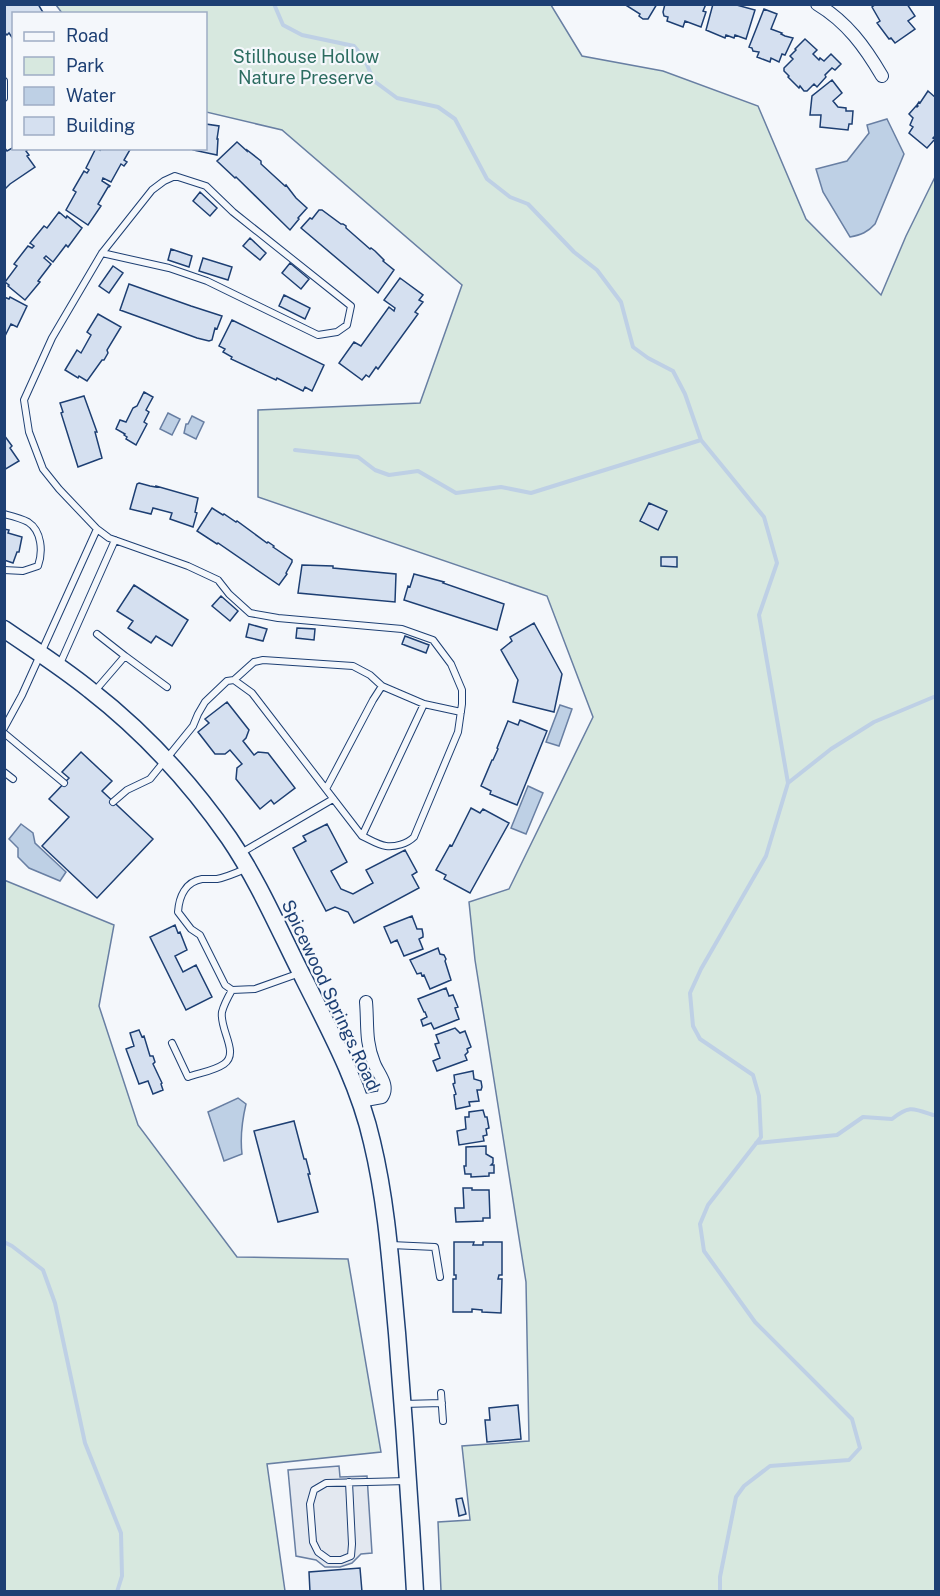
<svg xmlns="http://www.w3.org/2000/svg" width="940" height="1596" viewBox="0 0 940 1596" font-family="'Public Sans',sans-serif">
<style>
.green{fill:#d7e8df;stroke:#687fa3;stroke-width:1.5}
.parking{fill:#e3e8f0;stroke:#687fa3;stroke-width:1.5}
.water{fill:#bed0e5;stroke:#687fa3;stroke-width:1.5}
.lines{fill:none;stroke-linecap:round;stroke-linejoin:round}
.stream{stroke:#bed0e5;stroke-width:4}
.building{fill:#d5e0f0;stroke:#1d3f73;stroke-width:1.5}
.lane-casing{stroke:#1d3f73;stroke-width:8}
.street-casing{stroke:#1d3f73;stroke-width:14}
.secondary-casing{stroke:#1d3f73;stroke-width:19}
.lane{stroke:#f4f7fb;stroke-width:6}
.street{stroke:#f4f7fb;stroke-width:12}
.secondary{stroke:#f4f7fb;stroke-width:16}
.labels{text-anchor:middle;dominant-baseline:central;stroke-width:4.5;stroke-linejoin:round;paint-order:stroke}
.park-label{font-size:18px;fill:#2c6c60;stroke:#f4f7fb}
.street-label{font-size:18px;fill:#1d3f73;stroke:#f4f7fb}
</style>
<rect width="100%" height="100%" fill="#f4f7fb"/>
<!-- green -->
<path class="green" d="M56,5H551L582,56L663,71L758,106L806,219L881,295L906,236L935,177V1591H441L438,1522L470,1520L462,1446L529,1441L526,1282L475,960L469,902L509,889L593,717L547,596L258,497V410L420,403L462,285L282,130L206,112V14L62,13Z
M4,880L114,925L99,1006L138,1125L237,1257L348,1259L381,1452L267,1464L285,1591H5Z"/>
<!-- parking -->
<path class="parking" d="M339,1466L340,1477L367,1476L372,1553L361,1554L352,1563L340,1567H325L316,1560L296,1556L288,1470Z"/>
<!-- water -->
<path class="water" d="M887,119L904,154L875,224C868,232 861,235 850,237L823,192L816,169L847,161L869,133L867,125Z
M168,413L180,419L172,435L160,429Z
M192,416L204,422L196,439L184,433L186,424H188Z
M560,705L572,709L559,746L546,742Z
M528,786L543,793L526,834L511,828Z
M21,824L33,833L35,843L66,872L60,881L29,868L18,857V848L9,839Z
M238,1098L246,1104C242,1121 240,1137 242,1154L224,1161L208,1112Z"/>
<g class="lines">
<!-- stream -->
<path class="stream" d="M274,4L283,25L302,35L354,46L364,58L374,81L397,98L438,107L455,119L487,179L510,197L528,204L574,252L597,270L621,302L633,347L648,358L673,371L685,394L701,440L764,517L777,563L759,615L788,783L766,856L701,969L690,993L693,1026L700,1039L753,1075L759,1096L761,1137L708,1205L700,1224L704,1251L755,1322L852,1419L860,1448L849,1460L770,1466L744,1486L736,1497L720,1577V1592
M295,450L358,457L375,470L389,475L418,471L456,493L501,487L531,493L701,440
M788,783L831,749L874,722L936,696
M756,1143L837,1135L863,1117L892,1119C909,1105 913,1108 933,1115H936
M4,1242L12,1246L43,1270L55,1303L85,1443L121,1533L122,1576L117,1592"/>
</g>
<!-- building -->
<path class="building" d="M4,4H38L44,14H14L13,39L9,33L7,35L4,32Z
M624,4H657L648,19H643L639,16L640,14Z
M665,4H706L703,11L706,12L701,27L685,21L683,27L667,21L668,17L664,16L663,12Z
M713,4H733L755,10L746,39L735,35L734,38L726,35L725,38L706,30Z
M876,4H907L915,16L908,21L915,29L895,43L891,38L889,39L877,23L880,21L872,7Z
M764,9L777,14L771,29L782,33L781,34L785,36L793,38L785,55L782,54L779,62L771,58L770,62L757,57L759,52L753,51L752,48L749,47Z
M805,39L817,50L813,54L819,60L820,58L824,61L831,54L841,64L835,70L832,68L825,75L826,77L817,87L814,84L807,91H804L800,86L799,88L788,77L789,76L784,71V68L793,59L790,56L796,50L795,49Z
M832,80L842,93L833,101L838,107L846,108V111H853L852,124H849L848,130L820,127L821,115H810L812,96Z
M928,91L936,98V135L933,138L935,139L927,148L909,133L913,127L910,125L913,118L909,114L916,106L917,107L918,106L917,105L919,102L920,103Z
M206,121V124L219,126L217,139H218L217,155L193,150V148H206Z
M237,142L247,151V150L261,161V164L285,186L286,185L296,198L307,208L298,218L299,219L290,230L236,177L235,178L217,161Z
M4,147L7,151L14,147V148H26L27,150L26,151L29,155L27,156L35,167L10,184L4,190Z
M96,148L100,150V148H131L124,160L127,162L124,166L121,164L111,182L103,178L102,181L110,186L109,187H108L98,204L101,206L88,225L66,210L76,192L73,190L84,171L87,173L89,170L86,168Z
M200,192L217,208L210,216L193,201Z
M319,210H322L341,224H343L346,226V228L370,249L371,248L375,251L384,260L383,261L394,270L378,293L301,228L310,218L312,219Z
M59,212L66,218L67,216L82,228L68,247L66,245L53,262L46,256L44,258L51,264L38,281L40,282L25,300L8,286L9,285L5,282L17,266L14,264L28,246L32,248L34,246L30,243L44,226L47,228Z
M250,238L266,253L260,260L243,246Z
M171,249L192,256L189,267L168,260Z
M203,258L232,267L228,280L199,271Z
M290,263L309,279L301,289L282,273Z
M113,266L123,273L109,293L99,286Z
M400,278L423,295L419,300L423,302L415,312L418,314L378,369L376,367L369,377L366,375L362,380L339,363L354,342L361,346L389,307L394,311L395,308L384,300Z
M129,284L191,306L222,316L217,329L215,328L212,340L209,341L197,338L120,310Z
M284,295L310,308L305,319L279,306Z
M4,297L9,299L10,297L27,306L17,327L11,324L4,338Z
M98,314L121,327L107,350L108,353L104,360H102L87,381L79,376L78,378L65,370L77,350L81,353L91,335L87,332Z
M232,320L324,365L312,391L305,387L303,391L277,378L276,380L231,359L232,357L223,352L225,349L219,346Z
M144,392L153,397L146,410L149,412L144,422L147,424L136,445L126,439L127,437L124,435L125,434L116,429L120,420L126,422L133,408L137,406Z
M84,396L97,432H95L102,458L78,467L61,413L63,412L60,403Z
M4,435L12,446L10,448L19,461L4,470Z
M139,483L150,486L156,487V486L198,498L195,512L197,513L193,527L170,519L172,513L153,508L151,514L130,509L137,484Z
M649,503L667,511L658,530L640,521Z
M212,508L223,515L224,514L236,522L237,521L267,543L268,542L274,546L273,547L292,560V562L286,573L287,574L279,585L218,543L217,544L197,531Z
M4,529L9,530L8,533L22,537L19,552H17L13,563L4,560Z
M661,557H677V567L661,566Z
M302,565L333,566V568L396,574L395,602L298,593Z
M414,574L444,582L443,583L504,604L497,630L404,600L408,586L410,587Z
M134,585L188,620L172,646L156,636L151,643L128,628L133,621L117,611Z
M221,596L238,611L230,621L212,606Z
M534,623L562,674L554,712L513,702L518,680L501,650L512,641L510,637Z
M249,624L267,629L263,641L246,637Z
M297,628L315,629L314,640L296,638Z
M405,636L429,645L426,653L402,644Z
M227,702L249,730L246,738L243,741L254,755L258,752L268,753L295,788L274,804L271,800L260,809L236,779L237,768L242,764L230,750L225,754H215L198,732L209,723L205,719Z
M520,720L547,731L517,805L490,794L491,791L481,786L492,760H493L498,749L497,748L508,721L518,725Z
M81,752L112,781L102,791L153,839L97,898L42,846L69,817L49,799L69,778L62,772Z
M471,808L480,813L483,809L509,823L470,893L444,879L446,875L436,870L450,845L452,846Z
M327,824L347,862L331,871L341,889L353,894L373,883L366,870L405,850L417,872L412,875L419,888L354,923L348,912L335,907L326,911L293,848L306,841L303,836Z
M412,916L417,929H422L423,934V937L419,939L423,949L404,956L397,940L391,943L384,927Z
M175,925L178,933L180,932L187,950L175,956L183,972L196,965L212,997L186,1010L150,937Z
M438,948L440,954L444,955L446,959L445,961L451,980L430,989L424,975L422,976L421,973L417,974L410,960Z
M446,988L449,996L453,995L458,1007L455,1008L459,1019L434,1029L431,1023L423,1026L421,1020L427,1017L425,1012H424L418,999Z
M455,1028L460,1033L465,1031L471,1047L467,1049L468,1052L465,1055L467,1060L437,1071L433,1061L440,1058L435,1044L439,1043L436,1035Z
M139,1030L142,1037L144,1036L150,1056H153L155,1062L153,1064L162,1083L161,1084L163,1090L153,1094L148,1081L139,1084L126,1049L134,1046L130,1033Z
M473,1071L474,1079L481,1081L482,1087L481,1090H477L479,1101L469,1102L470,1106L456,1109L454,1095L456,1094L453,1084L455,1083L454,1075Z
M483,1110L485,1117H487L489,1128L486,1129L487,1135L483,1136L484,1141L459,1145L457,1131L466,1129L465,1117H469V1112Z
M294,1121L304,1159H306L310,1174H308L318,1212L278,1222L254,1131Z
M486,1146V1154L493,1158V1163L491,1165H494V1173H489V1176L471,1177V1174H465L464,1166H466V1147Z
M463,1188H472V1190H489L490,1218H483V1221L456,1222L455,1208H464Z
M454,1242H474L473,1245H483V1242H502V1275H499L498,1279H502L501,1313L482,1312V1310L472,1309V1312H453V1279H456V1275H454Z
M518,1405L521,1439L487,1442L485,1420H490L489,1408Z
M462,1498L466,1514L459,1516L456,1499Z
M360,1568L362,1592H310L309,1572Z"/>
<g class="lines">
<!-- lane casing -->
<g class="lane-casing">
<path id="lane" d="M4,81V98
M102,253L169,268L207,281L318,335L337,332L347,325L351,306L233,212L206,186L175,176L164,181L152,190L102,253L52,338L24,400L29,432L43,469L59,489L97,529L109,538L188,566L218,580L229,594L250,613L278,618L402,629L433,640L451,664L462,690V704L458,732L414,837C407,844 395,847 386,846C378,845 369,839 362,836L252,693L234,680L227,681L205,702L198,714L193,726L150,779L127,790L113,802
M4,514C12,516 21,518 28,522C42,531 43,552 38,566L23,571L4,570
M125,656L167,687
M59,666L115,540
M234,680L254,662L263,660L353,666L370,675L382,686
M94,692L125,656L97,634
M4,728L22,695L97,529
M4,733L64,783
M4,772L13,779
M326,789L373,700L382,686L424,704L461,712
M362,836L424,704
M241,853L333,799
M245,869C236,873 227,877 217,879C212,879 207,879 202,879C185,882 179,897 178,912L191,929L200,935L225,985L232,990L255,989L300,973
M172,1043L188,1077C199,1073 214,1071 224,1064C240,1053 219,1029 222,1012C224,1004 228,997 232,990
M391,1245L435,1247L440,1277
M441,1393L443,1421
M403,1404L442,1403
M349,1482L352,1544L351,1556L341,1560H329L318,1552L313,1542L310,1504L314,1490L326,1483L408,1481"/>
</g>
<!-- street casing -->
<g class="street-casing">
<path id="street" d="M817,4C847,22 865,47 882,76
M360,1101L382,1097C390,1085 378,1074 374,1063C365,1041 368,1024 366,1002"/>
</g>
<!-- secondary casing -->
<g class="secondary-casing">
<path id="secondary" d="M4,629C33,649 63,668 90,690C144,732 190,782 229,838C259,882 280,932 304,979C330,1031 359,1084 372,1142C387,1204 391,1269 397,1333C404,1419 410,1505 415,1592"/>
</g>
<!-- lane -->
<use href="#lane" class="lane"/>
<!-- street -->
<use href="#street" class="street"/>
<!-- secondary -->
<use href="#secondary" class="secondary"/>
</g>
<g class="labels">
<!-- park labels -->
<g class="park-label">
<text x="306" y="56">Stillhouse Hollow<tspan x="306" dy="21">Nature Preserve</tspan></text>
</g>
<!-- street labels -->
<g class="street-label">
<text transform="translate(331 995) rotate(65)">Spicewood Springs Road</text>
</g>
</g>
<!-- border -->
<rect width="940" height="1596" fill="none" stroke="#1d3f73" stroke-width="12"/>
<!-- legend -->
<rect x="12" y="12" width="195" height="138" fill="#f4f7fb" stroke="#9eadc5" stroke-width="1.5"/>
<rect x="24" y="32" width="30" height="9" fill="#f4f7fb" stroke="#9eadc5" stroke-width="1.5"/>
<text x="66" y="42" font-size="18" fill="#1d3f73">Road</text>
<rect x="24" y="57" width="30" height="18" fill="#d7e8df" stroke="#9eadc5" stroke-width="1.5"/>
<text x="66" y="72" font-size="18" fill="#1d3f73">Park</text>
<rect x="24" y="87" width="30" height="18" fill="#bed0e5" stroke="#9eadc5" stroke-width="1.5"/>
<text x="66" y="102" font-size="18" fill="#1d3f73">Water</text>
<rect x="24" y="117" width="30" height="18" fill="#d5e0f0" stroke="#9eadc5" stroke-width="1.5"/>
<text x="66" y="132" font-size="18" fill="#1d3f73">Building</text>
</svg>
